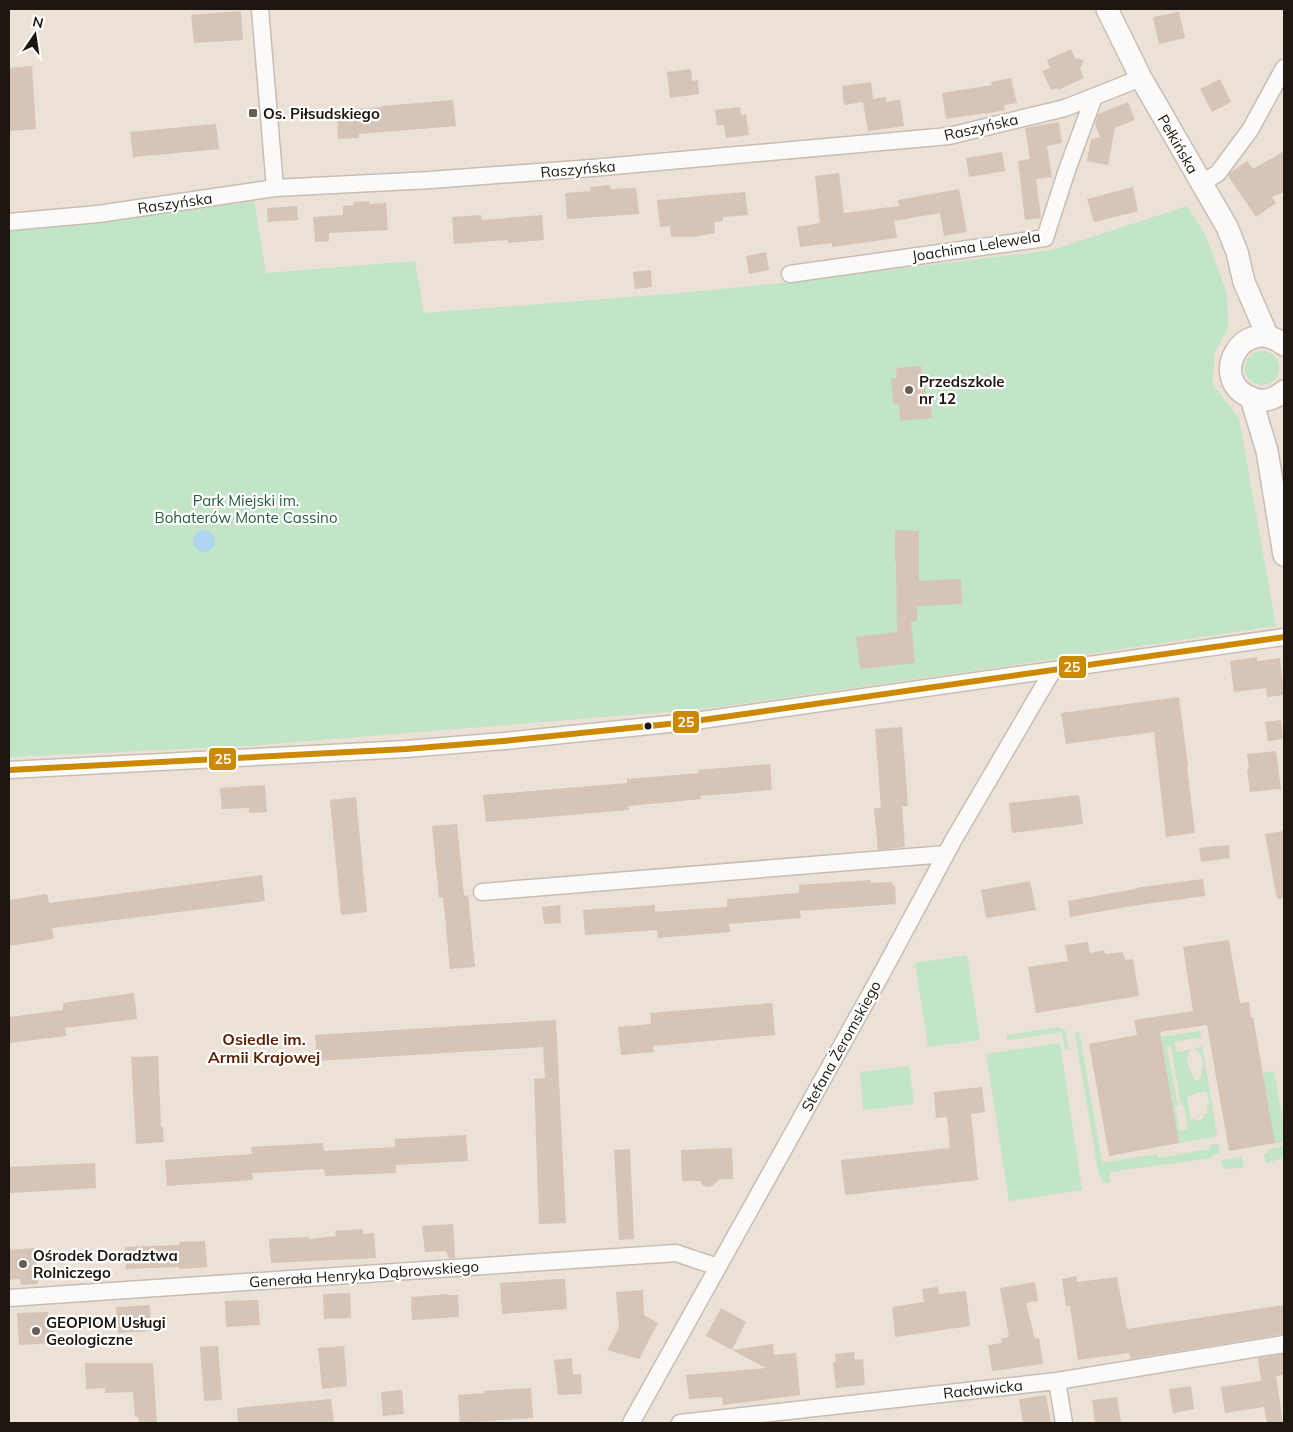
<svg xmlns="http://www.w3.org/2000/svg" width="1293" height="1432" viewBox="0 0 1293 1432" font-family="Mulish,sans-serif">
<style>
.green{fill:#c1e5c6;fill-rule:evenodd}
.water{fill:#b0d5ee}
.building{fill:#d6c4b6}
.lines{fill:none;stroke-linecap:round;stroke-linejoin:round}
.minor-casing{stroke:#c6beb5;stroke-width:19}
.tertiary-casing{stroke:#c6beb5;stroke-width:24}
.minor{stroke:#fcfaf9;stroke-width:16}
.tertiary{stroke:#fcfaf9;stroke-width:21}
.bus-1-casing{stroke:#fff;stroke-width:10}
.bus-1{stroke:#cc8903;stroke-width:6}
.poi-dot{fill:#665e55;stroke:#fff;stroke-width:2}
.bus-dot{fill:#1e1710;stroke:#fff;stroke-width:2}
.labels{text-anchor:middle;dominant-baseline:central;stroke-width:4.5;stroke-linejoin:round;paint-order:stroke}
.poi-label{font-size:15px;font-weight:bold;fill:#1e1710;stroke:#fff;text-anchor:start}
.street-label{font-size:15px;fill:#1e1710;stroke:#fff}
.park-label{font-size:15px;fill:#255d3d;stroke:#fff}
.neighbourhood-label{font-size:16px;font-weight:bold;fill:#5d1f00;stroke:#fff}
.line-badge{stroke:#fff;stroke-width:2}
.badge-label{font-size:14px;text-anchor:middle;font-weight:bold;fill:#fff}
</style>
<rect width="100%" height="100%" fill="#ebe1d6"/>
<!-- green -->
<path class="green" d="M254,199L266,273L415,261L424,313L681,293L781,283L1052,250L1187,206L1206,236L1227,294L1228,328L1215,352L1212,384L1239,418L1276,626L994,668L703,709L248,746L9,757V225Z
M1245 368a17 17 0 1 1 34 0a17 17 0 1 1-34 0Z
M967,955L980,1040L928,1047L915,963Z
M1059,1027L1065,1030L1069,1049H1065L1062,1032L1007,1040V1035Z
M1200,1031L1201,1038L1175,1041L1176,1051L1178,1052L1201,1047L1202,1045L1217,1134L1215,1137L1179,1143L1161,1037ZM1171,1046L1181,1106L1184,1105L1188,1129L1180,1131L1175,1107L1178,1106L1167,1047ZM1194,1049L1201,1054L1203,1063L1201,1079L1195,1080C1190,1070 1183,1060 1190,1050ZM1207,1092L1209,1102L1207,1105L1208,1113L1204,1114L1203,1119L1200,1121L1190,1118L1187,1097L1197,1093Z
M1076,1032H1079L1080,1035L1102,1163L1157,1154L1158,1158L1210,1149V1145L1217,1144L1219,1145L1220,1154L1212,1155V1158L1110,1172V1183H1106C1101,1180 1099,1175 1098,1170L1075,1034Z
M1060,1043L1082,1190L1009,1201L986,1054Z
M909,1066L914,1104L863,1110L860,1072Z
M1274,1071L1284,1127V1142L1275,1144L1263,1073Z
M1284,1146V1158L1266,1163L1264,1154L1269,1153L1268,1149Z
M1242,1157L1244,1167L1228,1169L1223,1167L1221,1160Z"/>
<!-- water -->
<path class="water" d="M193 541a11 11 0 1 1 22 0a11 11 0 1 1-22 0Z"/>
<!-- building -->
<path class="building" d="M241,11L243,40L194,43L191,15Z
M1179,12L1185,38L1159,44L1153,17Z
M1071,49L1075,58L1084,60L1080,69L1084,78L1058,90L1057,88L1051,90L1042,71L1050,68L1047,60Z
M32,66L36,129L9,131V68Z
M691,69L692,81L698,80L699,94L670,98L667,72Z
M1011,78L1017,103L1004,105L1005,110L985,114V113L946,119L942,93L992,85L991,82Z
M1220,79L1231,102L1212,112L1200,89Z
M871,82L873,99L886,97V102L900,100L904,126L868,131L863,102L844,105L842,86Z
M453,100L456,126L359,134V138L338,139L337,110L382,107V106Z
M1128,102L1135,120L1115,128L1108,165L1087,161L1091,139L1100,137L1095,124L1098,114Z
M740,107L741,115L746,114L749,135L726,138L724,125H717L715,110Z
M1059,122L1062,143L1047,146L1052,177L1036,179L1041,218L1025,220L1018,161L1030,159L1025,128Z
M216,124L219,149L133,157L130,132Z
M1284,151V192L1272,197L1276,203L1256,217L1228,176L1231,172L1247,161L1253,169Z
M1002,152L1005,171L969,177L966,158Z
M839,173L844,213L899,206L898,200L959,189L967,232L944,236L940,213L894,221L897,238L832,247V243L800,247L797,227L820,223L815,176Z
M610,185L611,189L636,188L639,214L567,219L565,193L591,191L590,187Z
M1133,187L1138,211L1094,222L1087,199Z
M745,192L748,215L723,217V221L714,222L715,233L693,237H671L670,226L660,227L657,200Z
M369,201L370,204L386,203L388,230L329,233V241L315,242L313,217L343,215V206L354,205L353,202Z
M297,206L298,220L268,222L267,208Z
M481,215L482,220L542,215L544,240L508,243V240L454,244L452,217Z
M766,252L769,270L749,274L746,256Z
M651,270L652,287L635,289L633,272Z
M921,366L922,376H924L927,402H930L932,418L900,421L899,404H893L891,378H897L896,368Z
M895,530L919,531V581L961,579L962,604L917,606V621H911L915,663L860,669L856,637L897,632L896,562H895Z
M1257,657V661L1280,658L1284,695L1267,697L1266,688L1234,692L1230,661Z
M1179,697L1188,766L1187,767L1195,833L1166,837L1154,732L1066,744L1061,713Z
M1281,720L1283,739L1268,741L1265,722Z
M902,727L908,806H902L905,847L878,850L874,808H881L875,729Z
M1276,751L1281,789L1250,792L1247,769H1249L1247,754Z
M770,764L772,790L700,796L701,799L628,806L629,810L486,822L483,795L627,783V779L699,773L698,770Z
M265,785L267,812L249,813V808L222,809L220,788Z
M1079,795L1083,824L1012,833L1009,803Z
M356,797L367,912L341,915L330,800Z
M457,824L464,896L468,895L475,967L450,969L443,897L439,898L432,826Z
M1284,831V898L1277,899L1265,834Z
M1229,845L1230,858L1201,862L1199,848Z
M262,875L265,901L52,928L54,939L9,946V900L47,894L49,903Z
M1203,879L1205,896L1132,906L1070,917L1068,901L1135,889V888Z
M870,880L871,883L892,882V886L895,885L896,904L800,911L801,918L729,924L730,932L658,938L657,930L585,935L583,910L655,905V912L727,907V899L799,893V885Z
M1030,881L1036,910L986,918L981,890Z
M560,905L561,923L544,924L542,907Z
M1229,940L1240,1003L1249,1002L1251,1018L1253,1017L1275,1143L1229,1151L1207,1025L1160,1032L1179,1143L1109,1156L1089,1044L1137,1035L1134,1020L1193,1011L1183,947Z
M1088,942L1090,953L1104,950L1105,954L1123,952L1125,960L1133,959L1139,996L1036,1013L1028,967L1068,961L1065,945Z
M134,993L137,1019L65,1028L66,1036L9,1043V1017L63,1010V1003Z
M772,1003L775,1035L653,1046L654,1052L621,1055L618,1027L651,1024L650,1013Z
M556,1020L566,1223L539,1224L534,1079L545,1078L543,1047L317,1061L315,1035Z
M158,1056L161,1127H163L164,1142L136,1144L131,1057Z
M982,1087L985,1112L971,1114L978,1180L845,1195L841,1160L950,1148L947,1117L936,1118L934,1092Z
M466,1135L468,1161L396,1165V1173L325,1176L324,1169L252,1173L253,1180L167,1186L165,1160L252,1154L251,1147L323,1143L324,1151L395,1147V1139Z
M732,1148L733,1179H720L712,1186L708,1187L703,1186L700,1181H682L681,1150Z
M630,1149L634,1239L619,1240L614,1150Z
M95,1163L96,1188L9,1193V1167Z
M453,1224L455,1258H449L446,1251L425,1252L422,1226Z
M363,1229V1234L374,1233L376,1258L271,1263L269,1239L309,1237V1239L336,1236L335,1231Z
M205,1241L207,1267L179,1269V1267L126,1269L125,1247L180,1245L179,1242Z
M35,1248L38,1284L21,1285L20,1279L9,1280V1250Z
M1076,1276L1077,1282L1117,1277L1127,1329L1284,1305V1334L1130,1359L1129,1353L1078,1360L1070,1306H1066L1062,1279Z
M560,1279H565L567,1309L502,1314L500,1283Z
M1035,1282L1038,1301L1026,1303L1035,1339L1039,1338L1043,1364L992,1371L988,1345L1002,1343L1001,1338L1009,1337L1000,1288Z
M938,1287L939,1294L966,1291L970,1326L895,1337L892,1307L924,1302L922,1289Z
M643,1290L644,1315L658,1323L639,1359L607,1350L619,1328L616,1292Z
M350,1293L351,1318L324,1319L323,1294Z
M448,1294L449,1295H458L459,1317L412,1320L411,1297Z
M258,1300L260,1325L226,1327L225,1301Z
M150,1305L151,1331L118,1333L116,1307Z
M721,1308L746,1322L732,1350L706,1336Z
M48,1312V1319H53L55,1343L19,1345L17,1313Z
M773,1344L774,1355L796,1353L800,1395L723,1405L722,1397L689,1399L686,1375L766,1368L732,1350Z
M218,1346L222,1400L204,1401L200,1347Z
M344,1346L347,1386L322,1389L318,1348Z
M854,1352L855,1360L863,1359L865,1385L836,1388L833,1363L836,1362L835,1354Z
M1284,1354V1375L1276,1376L1283,1423H1267L1264,1407L1225,1413L1221,1387L1261,1381L1258,1358Z
M572,1358L573,1374H581L582,1394L558,1395L554,1360Z
M85,1363H153L157,1423H139L138,1417H135L133,1392L105,1393V1388L86,1389Z
M1191,1386L1194,1409L1173,1413L1169,1389Z
M531,1388L533,1418L460,1423L458,1395L484,1393V1391Z
M402,1390L404,1414L383,1416L381,1392Z
M1046,1395L1051,1423H1023L1019,1399Z
M1117,1397L1121,1423H1095L1092,1400Z
M331,1399L334,1423H238L237,1408Z"/>
<g class="lines">
<!-- minor casing -->
<g class="minor-casing">
<path id="minor" d="M260,9L275,188
M1201,184L1218,173L1250,130L1284,68
M9,222L98,214L275,188L430,180L592,168L949,136L1065,108L1141,78
M790,274L1045,238L1067,170L1094,97
M9,770L406,749L504,741L688,722L1284,637
M482,892L946,854
M9,1298L676,1253L718,1267
M1057,1381L1064,1423
M631,1423L882,973L954,839L1053,670
M680,1423L1057,1381L1284,1344"/>
</g>
<!-- tertiary casing -->
<g class="tertiary-casing">
<path id="tertiary" d="M1107,9L1141,78L1227,227L1237,252L1244,282L1268,337
M1284,345C1244,312 1205,380 1252,398C1263,403 1275,399 1284,391
M1251,398L1267,451L1284,555"/>
</g>
<!-- minor -->
<use href="#minor" class="minor"/>
<!-- tertiary -->
<use href="#tertiary" class="tertiary"/>
<!-- bus-1 casing -->
<g class="bus-1-casing">
<path id="bus-1" d="M9,770L406,749L504,741L688,722L1284,637"/>
</g>
<!-- bus-1 -->
<use href="#bus-1" class="bus-1"/>
</g>
<!-- markers -->
<g class="poi-dot">
<rect x="248" y="108" width="10" height="10" rx="2.5"/>
<circle cx="909" cy="390" r="5"/>
<circle cx="23" cy="1264" r="5"/>
<circle cx="36" cy="1331" r="5"/>
</g>
<circle class="bus-dot" cx="648" cy="726" r="4.5"/>
<g class="labels">
<!-- poi labels -->
<g class="poi-label">
<text x="263" y="113">Os. Piłsudskiego</text>
<text x="919" y="381">Przedszkole<tspan x="919" dy="17">nr 12</tspan></text>
<text x="33" y="1255">Ośrodek Doradztwa<tspan x="33" dy="17">Rolniczego</tspan></text>
<text x="46" y="1322">GEOPIOM Usługi<tspan x="46" dy="17">Geologiczne</tspan></text>
</g>
<!-- street labels -->
<g class="street-label">
<text transform="translate(981 127) rotate(-13)">Raszyńska</text>
<text transform="translate(1178 144) rotate(60)">Pełkińska</text>
<text transform="translate(578 169) rotate(-5)">Raszyńska</text>
<text transform="translate(175 203) rotate(-8)">Raszyńska</text>
<text transform="translate(976 246) rotate(-9)">Joachima Lelewela</text>
<text transform="translate(841 1046) rotate(-61)">Stefana Żeromskiego</text>
<text transform="translate(364 1274) rotate(-4)">Generała Henryka Dąbrowskiego</text>
<text transform="translate(983 1389) rotate(-6)">Racławicka</text>
</g>
<!-- park labels -->
<g class="park-label">
<text x="246" y="500">Park Miejski im.<tspan x="246" dy="17">Bohaterów Monte Cassino</tspan></text>
</g>
<!-- neighbourhood labels -->
<g class="neighbourhood-label">
<text x="264" y="1039">Osiedle im.<tspan x="264" dy="18">Armii Krajowej</tspan></text>
</g>
</g>
<g class="line-badge">
<rect x="1058" y="655" width="29" height="24" rx="5" fill="#cc8903"/>
<rect x="672" y="710" width="28" height="24" rx="5" fill="#cc8903"/>
<rect x="208" y="747" width="29" height="24" rx="5" fill="#cc8903"/>
</g>
<g class="badge-label">
<text x="1072" y="672">25</text>
<text x="686" y="727">25</text>
<text x="223" y="764">25</text>
</g>
<!-- border -->
<rect width="1293" height="1432" fill="none" stroke="#1e1710" stroke-width="20"/>
<!-- north arrow -->
<g transform="translate(35 35) rotate(13)" stroke="#ffffff" stroke-width="4" paint-order="stroke">
<path d="M0-4L9 19L0 12L-9 19Z" fill="#1e1710"/>
<text y="-8" font-size="14" font-weight="bold" text-anchor="middle" fill="#1e1710">N</text>
</g>
</svg>
